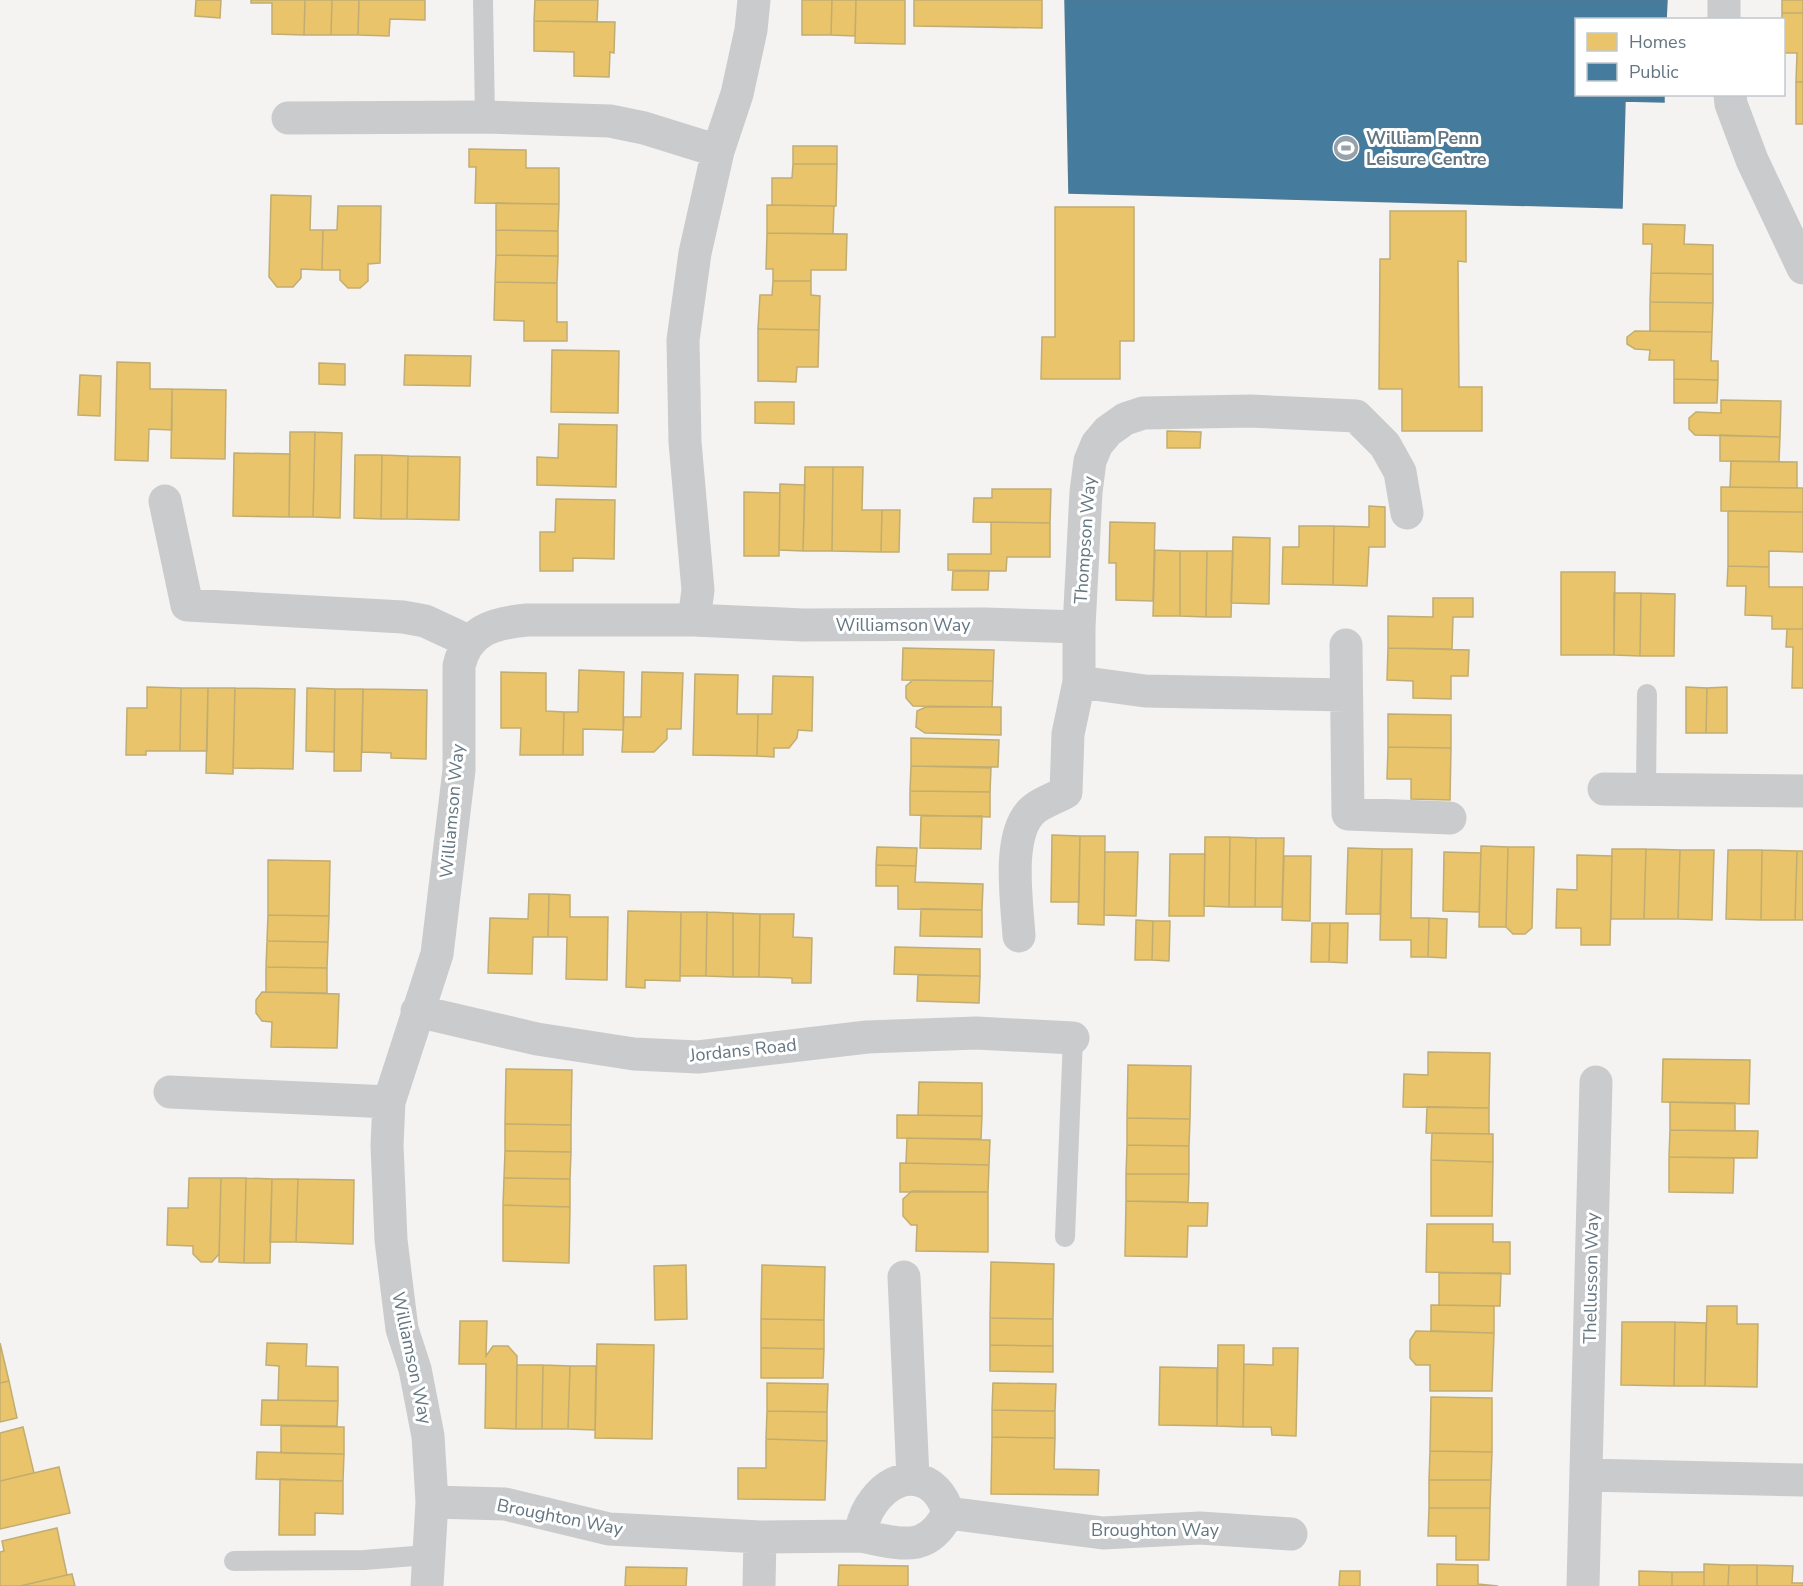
<svg xmlns="http://www.w3.org/2000/svg" width="1803" height="1586" viewBox="0 0 1803 1586" font-family="'Nunito Sans',sans-serif">
<style>
.homes{fill:#e9c46a;stroke:#c1ad71;stroke-width:1.5}
.public{fill:#457b9d;stroke:#4e7a95;stroke-width:1.5}
.lines{fill:none;stroke-linecap:round;stroke-linejoin:round}
.lane{stroke:#cacbcc;stroke-width:20}
.street{stroke:#cacbcc;stroke-width:33}
.labels{text-anchor:middle;dominant-baseline:central;stroke-width:6;stroke-linejoin:round;paint-order:stroke}
.poi-label{font-size:18px;font-weight:bold;fill:#647681;stroke:#fff;text-anchor:start}
.street-label{font-size:18px;fill:#647681;stroke:#fff}
</style>
<rect width="100%" height="100%" fill="#f4f3f2"/>
<!-- homes -->
<path class="homes" d="M196,0H221L220,18L195,16Z
M251,0H305L304,35L272,34V3H251Z
M305,0H332L331,35H304Z
M332,0H359L358,35H331Z
M359,0H425V20L390,19L389,36L358,35Z
M535,0H598L597,22L534,21Z
M802,0H832L831,35H802Z
M832,0H856L855,36L831,35Z
M856,0H905V44L855,43Z
M914,0H1042V28L914,26Z
M1782,0H1803V13H1782Z
M1782,13H1803V82H1796L1797,53H1784V20H1782Z
M534,21L615,22L614,53L610,52L609,77L574,76V52L534,51Z
M1796,82H1803V124H1796Z
M793,146H837V164H793Z
M469,149L526,150V168H559V204L475,203L476,167H469Z
M793,164H837L836,206L772,205V178H792Z
M271,195L311,196L310,230H323L322,270L301,269V278L293,287H277L269,277Z
M496,203L559,204L558,231L496,230Z
M767,205L834,206L833,234L767,233Z
M338,206H381L380,263L368,264V281L360,288H348L340,280V270H322L323,230H337Z
M1055,207H1134V341H1120V379H1041L1042,337H1055Z
M1390,211H1466V262L1458,261L1459,387H1482V431H1402V389H1379L1380,259H1390Z
M1643,224L1685,225L1684,244L1713,245V274L1651,273L1652,244H1643Z
M496,230L558,231V256L496,255Z
M767,233L847,234L846,270H811V281H773V269H766Z
M496,255L558,256L557,283L495,282Z
M1651,273L1713,274V303L1650,302Z
M773,281H811V295L820,296L819,330L758,329L760,295H772Z
M495,282L557,283V322H567V341H524V321L494,320Z
M1650,302L1713,303L1712,332L1650,331Z
M758,329L819,330L818,367H797L796,382L758,381Z
M1635,331L1712,332L1711,361H1718V380L1674,379V360H1649L1650,350L1635,349L1627,344V337Z
M552,350L619,351L618,413L551,412Z
M405,355L471,356L470,386L404,385Z
M117,362L150,363V389H172V430L149,429L148,461L115,460Z
M319,363L345,364V385L319,384Z
M80,375L101,376L100,416L78,415Z
M1674,379L1718,380L1717,403H1674Z
M172,389L226,390L225,459L171,458Z
M1721,400L1781,401L1780,437L1695,435L1689,429V418L1696,412L1721,413Z
M755,402H794V424L755,423Z
M559,424L617,425L616,487L537,485V457L558,458Z
M1167,431L1201,432L1200,448H1167Z
M290,432H315L313,517H289Z
M315,432L342,433L340,518L313,517Z
M1720,435L1780,437L1779,462L1720,461Z
M234,453L290,454L289,517L233,516Z
M355,455H382L381,519L354,518Z
M382,455L408,456L407,519H381Z
M408,456L460,457L459,520L407,519Z
M1731,461L1797,462V488L1730,487Z
M805,467H833L832,551H803Z
M833,467H863L862,510H882L881,552L832,551Z
M780,484L805,485L803,551L779,550Z
M1721,487L1803,488V512L1721,511Z
M992,489H1051L1050,523L973,522L974,498H992Z
M744,492L780,493L779,556H744Z
M556,499L615,500L614,559L573,558V571H540V532H555Z
M1369,506L1385,507V547H1369L1367,586L1333,585L1334,526L1369,527Z
M882,510H900L899,552H881Z
M1728,511L1803,512V552L1769,551V567L1728,566Z
M991,522L1050,523V557H1007L1006,571L948,570V554H991Z
M1110,522L1155,523L1153,601L1116,600V563H1109Z
M1299,526H1334L1333,585L1282,584L1283,547H1299Z
M1233,537L1270,538L1269,604L1231,603Z
M1155,550L1180,551V616H1153Z
M1180,551H1207L1206,617L1180,616Z
M1207,551H1233L1231,617H1206Z
M1728,566L1769,567V587H1803V629H1772V616L1745,615L1746,586H1727Z
M953,571H989L988,590H952Z
M1561,572H1615L1614,655H1561Z
M1614,593H1641L1640,656L1614,655Z
M1641,593L1675,594L1674,656H1640Z
M1433,598H1473V617H1453L1452,649L1388,648V616L1433,617Z
M1787,629H1803V688H1792L1793,647H1786Z
M903,648L994,650L993,681L902,680Z
M1388,648L1469,650L1468,676H1451V699L1413,698V681L1387,680Z
M579,670L624,672L623,730L583,729V755H563L564,712H578Z
M501,672L546,673V711L564,712L563,755H520L521,728H501Z
M642,672L683,673L681,729H667V739L654,752H622L624,717H641Z
M695,674L738,675L737,714H758L757,756L693,755Z
M773,676L813,677L812,731L798,730L797,738L789,748H774V757L757,756L758,714H772Z
M913,680L993,681L992,707L913,706L906,698V686Z
M147,687L181,688L180,751H146V755H126L127,708H147Z
M1686,687L1707,688L1706,733H1686Z
M1727,687V733H1706L1707,688Z
M181,688H208L207,751H180Z
M208,688H235L233,774L206,773Z
M235,688L295,689L293,769L233,768Z
M307,688L335,689L334,752L306,751Z
M335,689H363L361,771H334Z
M363,689L427,690L426,759L391,758V753L362,752Z
M926,707H1001V735L925,733L916,727L917,711Z
M1388,714L1451,715V748L1388,747Z
M911,738L999,740L998,767L911,766Z
M1388,747L1451,748L1450,800L1411,799V779H1387Z
M911,766L991,768L990,792L910,791Z
M910,791L990,792V817L910,815Z
M921,816H982L981,849L920,848Z
M1052,835L1080,836L1079,902H1051Z
M1080,836H1105L1104,925L1078,924Z
M1205,837H1230L1229,907L1204,906Z
M1230,837L1256,838L1255,907H1229Z
M1256,838H1284L1282,907H1255Z
M1481,846L1508,847L1506,927H1479Z
M877,847L917,848L916,866L876,865Z
M1508,847H1534L1532,928L1525,934H1513L1506,927Z
M1348,848L1382,849L1380,914H1346Z
M1382,849H1412L1411,918H1429L1428,957H1411V940H1380Z
M1612,849H1646L1644,919H1611Z
M1646,849L1680,850L1678,919H1644Z
M1680,850H1714L1712,920L1678,919Z
M1728,850H1762L1761,920L1726,919Z
M1762,850L1797,851L1795,920H1761Z
M1797,851H1803V920H1795Z
M1105,852H1138L1136,916L1104,915Z
M1444,852L1481,853L1479,912L1443,911Z
M1170,854H1205L1204,916H1169Z
M1577,855L1612,856L1610,945H1581V928H1556L1557,889L1577,890Z
M1284,856H1311L1310,921L1282,920Z
M268,860L330,861L329,916L268,915Z
M876,865L916,866L915,882L983,884L982,910L898,909V886H876Z
M529,894H549L548,937H533L532,974L488,973L490,918L528,919Z
M549,894L570,895V917H608L607,980L566,979L567,937H548Z
M921,909L982,910V937L920,936Z
M628,911L681,912L680,981L645,980V988L626,987Z
M681,912H707L706,976H680Z
M707,912L733,913V977L706,976Z
M733,913L760,914L759,977H733Z
M760,914H794L793,937L812,938L811,983H792V978L759,977Z
M268,915L329,916L328,942L267,941Z
M1429,918L1447,919L1446,958L1428,957Z
M1136,920L1153,921L1152,960H1135Z
M1153,921H1170L1169,961L1152,960Z
M1312,923H1330L1329,962H1311Z
M1330,923H1348L1347,963L1329,962Z
M267,941L328,942L327,968L266,967Z
M895,947L980,949V976L894,974Z
M266,967L327,968V993L266,992Z
M918,975L980,976L979,1003L917,1001Z
M262,992L339,994L337,1048L271,1047L272,1022L262,1021L256,1013V1000Z
M1428,1052L1490,1053L1489,1108L1403,1107L1404,1074L1428,1075Z
M1663,1059L1750,1060L1749,1104L1662,1102Z
M1128,1065L1191,1066L1190,1119L1127,1118Z
M506,1069L572,1070L571,1125L505,1124Z
M919,1082L982,1083V1116L918,1115Z
M1670,1102L1735,1103V1131L1670,1130Z
M1427,1107L1489,1108V1134L1426,1133Z
M897,1115L982,1116L981,1139L897,1138Z
M1127,1118L1190,1119L1189,1146L1127,1145Z
M505,1124L571,1125V1152L505,1151Z
M1670,1130L1758,1131L1757,1158L1669,1157Z
M1432,1133L1493,1134V1162L1431,1160Z
M907,1138L990,1140L989,1165L906,1163Z
M1127,1145L1189,1146V1174H1126Z
M505,1151L571,1152L570,1179L504,1178Z
M1669,1157L1734,1158L1733,1193L1669,1192Z
M1431,1160L1493,1162L1492,1216H1431Z
M900,1163L989,1165L988,1192H900Z
M1126,1174H1189L1188,1202L1126,1201Z
M189,1178H221L219,1254L212,1262H201L193,1254V1246L167,1245L168,1208H188Z
M221,1178H246L244,1263L219,1262Z
M246,1178L272,1179L270,1263H244Z
M504,1178L570,1179V1207L503,1205Z
M272,1179H298L296,1242H270Z
M298,1179L354,1180L353,1244L296,1242Z
M912,1191L988,1192V1252L916,1251L917,1225H911L903,1216V1199Z
M1126,1201L1208,1203L1207,1226H1188L1187,1257L1125,1256Z
M503,1205L570,1207L569,1263L503,1261Z
M1427,1224H1493V1242H1510V1274L1426,1272Z
M991,1262L1054,1264L1053,1319L990,1318Z
M686,1265L687,1319L655,1320L654,1266Z
M762,1265L825,1267L824,1320L761,1319Z
M1439,1273H1501L1500,1306L1439,1305Z
M1431,1305L1494,1306V1333L1431,1331Z
M1707,1306H1737V1324H1758L1757,1387L1705,1386Z
M990,1318L1053,1319V1346L990,1345Z
M761,1319L824,1320V1349L761,1348Z
M460,1321H487L486,1356L493,1346H508L517,1356L516,1429L485,1428L486,1364H459Z
M1622,1322H1675L1674,1386L1621,1385Z
M1675,1322L1706,1323L1705,1386H1674Z
M1416,1331L1494,1333L1492,1391H1430V1365H1416L1410,1358V1340Z
M0,1343L9,1381L0,1383Z
M267,1343L307,1344L306,1366L338,1367V1401L278,1400L279,1366L266,1365Z
M597,1344L654,1345L652,1439L595,1438Z
M990,1345L1053,1346V1372L990,1371Z
M1218,1345H1244L1243,1427L1217,1426Z
M761,1348L824,1349L823,1378H761Z
M1273,1348H1298L1296,1436L1272,1435L1271,1427H1243L1244,1364L1273,1365Z
M517,1365H543L542,1429H516Z
M543,1365L570,1366L568,1429H542Z
M570,1366H596L595,1430L568,1429Z
M1160,1367L1217,1368V1426L1159,1425Z
M9,1381L17,1418L0,1422V1383Z
M767,1383L828,1384L827,1412L767,1411Z
M993,1383L1056,1384L1055,1411L992,1410Z
M1431,1397L1492,1398V1452L1430,1451Z
M262,1400L338,1401L337,1426L261,1425Z
M992,1410L1055,1411V1438L992,1437Z
M767,1411L827,1412V1441L766,1439Z
M281,1426L344,1427V1454L281,1453Z
M23,1427L34,1473L0,1481V1433Z
M992,1437L1055,1438L1054,1469L1099,1470L1098,1495L991,1494Z
M766,1439L827,1441L825,1500L738,1499V1468H766Z
M1430,1451L1492,1452L1491,1480H1429Z
M257,1452L344,1454L343,1481L256,1479Z
M59,1467L70,1513L0,1529V1481Z
M280,1479L343,1481V1514L315,1513V1535H279Z
M1429,1480H1491L1490,1508H1429Z
M1429,1508H1490L1489,1560H1456V1536H1428Z
M57,1528L67,1575L20,1586H0V1552L4,1551L2,1541Z
M1437,1564L1478,1565V1584L1498,1586H1437Z
M1704,1564L1729,1565L1728,1586H1704Z
M839,1565L908,1566V1586H838Z
M1729,1565H1757V1586H1728Z
M1757,1565L1793,1566L1792,1583H1803V1586H1757Z
M626,1567L687,1568L686,1586H625Z
M1340,1571H1360V1586H1339Z
M1639,1571L1672,1572V1586H1639Z
M1672,1572H1704V1586H1672Z
M72,1574L75,1586H20L67,1575Z"/>
<!-- public -->
<path class="public" d="M1065,0H1667L1666,20H1576V94H1664V102L1625,101L1622,208L1069,193Z"/>
<g class="lines">
<!-- lane -->
<path class="lane" d="M483,0L485,117
M1646,789L1647,694
M1065,1237L1073,1038
M234,1561L364,1560L427,1555"/>
<!-- street -->
<path class="street" d="M1724,0V20
M1730,94L1731,104L1752,160L1803,268
M288,118L485,117L610,121L644,128L718,151
M165,501L187,605L403,617L425,621L468,641
M694,620L698,590L685,442L683,340L695,253L718,151L737,94L751,30L754,0
M1346,645L1348,814L1450,818
M1346,695L1145,691L1079,682V627L1086,492L1090,461L1097,444L1108,431L1125,419L1143,413L1251,411L1356,416L1385,445L1400,472L1407,513
M1604,789L1803,791
M1019,936C1017,902 1007,839 1030,813C1037,804 1056,798 1066,792L1068,734L1079,682
M417,1011L537,1039L634,1054L698,1057L867,1037L976,1033L1073,1038
M170,1092L389,1102
M904,1277L913,1478
M1586,1475L1803,1480
M432,1502L505,1504L609,1529L760,1537L860,1536C862,1523 866,1511 874,1501C898,1468 937,1473 948,1513L1103,1533L1200,1528L1291,1534
M860,1536C900,1543 927,1555 948,1513
M427,1586L432,1502L428,1436L415,1369L402,1329L391,1240L387,1145L389,1102L437,954L459,770V666C467,630 494,623 527,620H694L803,625L984,624L1079,627
M759,1586L760,1537
M1583,1586L1596,1082"/>
</g>
<!-- icons -->
<defs>
<g id="stadium-disc" transform="scale(1.35)"><circle r="9.5" fill="#96a2a9" stroke="#fff"/><path d="M0-5a6.5 5 0 1 0 0 10a6.5 5 0 1 0 0-10ZM-3.5-1.8h7v3.6h-7Z" fill="#fff"/></g>
</defs>
<g fill-rule="evenodd">
<use href="#stadium-disc" x="1346" y="148"/>
</g>
<g class="labels">
<!-- poi labels -->
<g class="poi-label">
<text x="1366" y="138">William Penn<tspan x="1366" dy="21">Leisure Centre</tspan></text>
</g>
<!-- street labels -->
<g class="street-label">
<text transform="translate(1085 540) rotate(-86)">Thompson Way</text>
<text x="903" y="625">Williamson Way</text>
<text transform="translate(452 811) rotate(-85)">Williamson Way</text>
<text transform="translate(743 1050) rotate(-6)">Jordans Road</text>
<text transform="translate(1591 1278) rotate(-89)">Thellusson Way</text>
<text transform="translate(412 1358) rotate(78)">Williamson Way</text>
<text transform="translate(560 1517) rotate(11)">Broughton Way</text>
<text x="1155" y="1530">Broughton Way</text>
</g>
</g>
<!-- legend -->
<rect x="1575" y="18" width="210" height="78" fill="#ffffff" stroke="#c1c8cd" stroke-width="1.5"/>
<rect x="1587" y="33" width="30" height="18" fill="#e9c46a" stroke="#c1c8cd" stroke-width="1.5"/>
<text x="1629" y="48" font-size="18" fill="#647681">Homes</text>
<rect x="1587" y="63" width="30" height="18" fill="#457b9d" stroke="#c1c8cd" stroke-width="1.5"/>
<text x="1629" y="78" font-size="18" fill="#647681">Public</text>
</svg>
